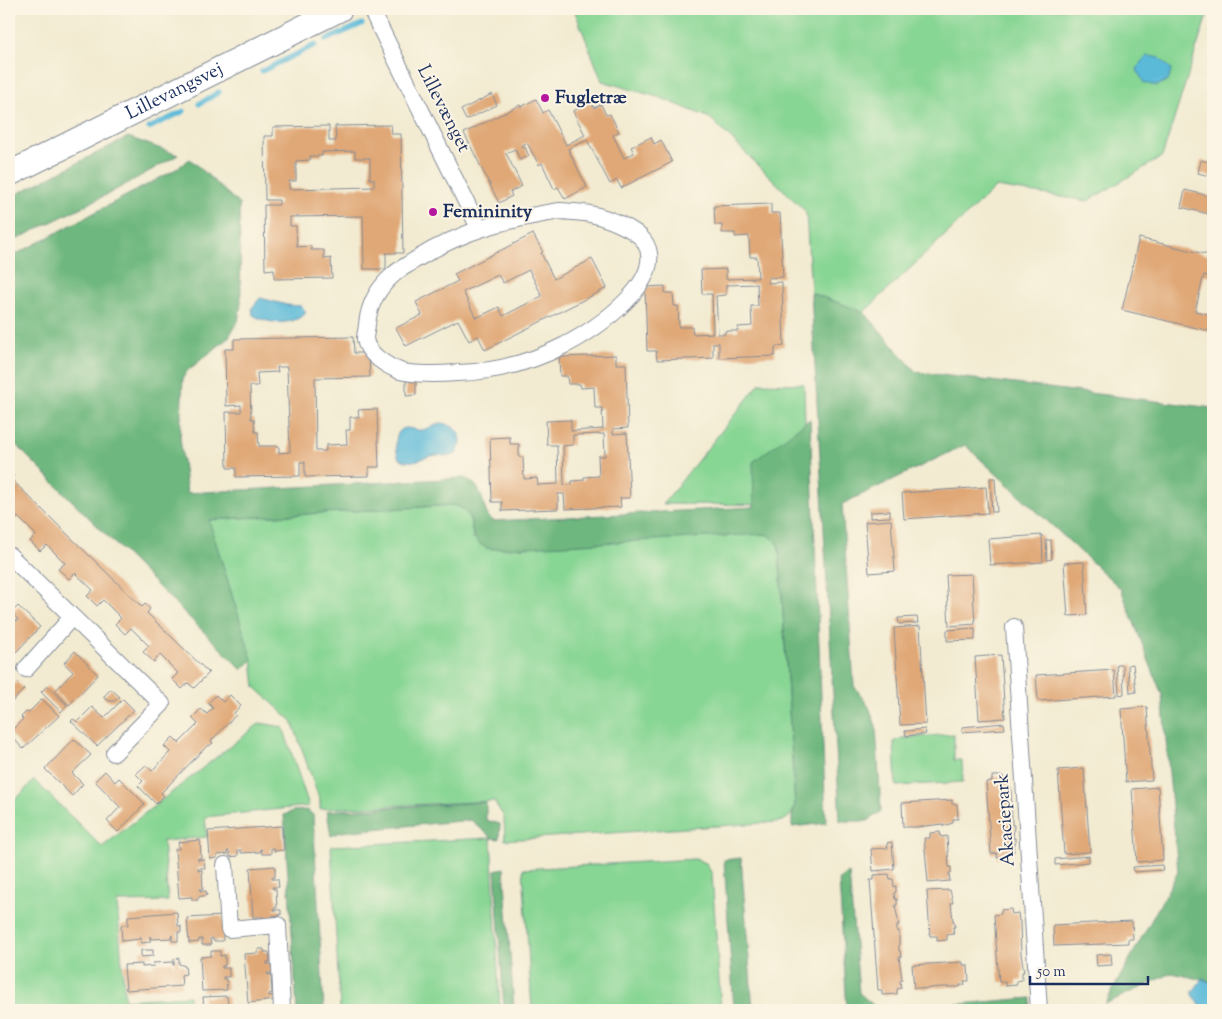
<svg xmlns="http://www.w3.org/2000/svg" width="1222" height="1019" viewBox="0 0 1222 1019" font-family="'Sorts Mill Goudy',serif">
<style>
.green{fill:#88d694;stroke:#528279}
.forest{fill:#6eb77e;stroke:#44736e}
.water{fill:#5bbad9;stroke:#3b749c}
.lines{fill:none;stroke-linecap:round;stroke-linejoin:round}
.stream{stroke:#5bbad9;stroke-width:5}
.building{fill:#e0a877;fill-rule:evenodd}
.street-casing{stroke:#868d98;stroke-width:18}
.secondary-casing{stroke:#868d98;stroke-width:26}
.street{stroke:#fff;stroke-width:16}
.secondary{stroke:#fff;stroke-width:24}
.poi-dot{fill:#b5179e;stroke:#fcf5e5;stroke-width:2}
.labels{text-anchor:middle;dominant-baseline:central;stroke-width:4;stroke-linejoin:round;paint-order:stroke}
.street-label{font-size:19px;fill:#1b2f5e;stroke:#fcf5e5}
.poi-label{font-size:19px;font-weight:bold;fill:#1b2f5e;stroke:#fcf5e5;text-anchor:start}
</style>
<rect width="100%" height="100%" fill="#fcf5e5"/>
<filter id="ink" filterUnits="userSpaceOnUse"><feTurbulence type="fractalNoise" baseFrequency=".02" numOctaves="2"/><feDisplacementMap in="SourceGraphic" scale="10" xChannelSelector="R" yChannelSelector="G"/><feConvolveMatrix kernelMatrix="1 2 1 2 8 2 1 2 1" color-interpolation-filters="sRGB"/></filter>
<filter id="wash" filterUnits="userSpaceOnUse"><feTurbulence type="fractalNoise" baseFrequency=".0096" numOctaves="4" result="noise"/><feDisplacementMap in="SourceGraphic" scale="20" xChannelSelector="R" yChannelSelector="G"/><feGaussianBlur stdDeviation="1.12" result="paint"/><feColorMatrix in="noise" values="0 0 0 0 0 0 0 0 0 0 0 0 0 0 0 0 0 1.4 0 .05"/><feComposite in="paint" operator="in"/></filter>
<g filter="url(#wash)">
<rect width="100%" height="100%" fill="#f2ebd1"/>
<!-- green -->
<path class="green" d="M574,9H1209L1162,157L1088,201L996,187L864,312L811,293L806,212L710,118L661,98L602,81Z
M760,383L804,384L807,505L663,504Z
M454,505C471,510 471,523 473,538L765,534C773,537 776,540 779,548L795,807C791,816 788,820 778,822L505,840L504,817L494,801L320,809V801L292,721L255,687L252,660L208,520Z
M260,723L283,727L309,806L205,817L207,837L163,841L168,901L117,902L125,1000L189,996L190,1010H119V1008H103V1010H9V807L34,780L102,847Z
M954,734V760H962L963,782L896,786L894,742L902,738Z
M491,838L500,1010H340L331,846Z
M695,859L706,863L712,874L721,1010H532L523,869Z"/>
<!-- forest -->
<path class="forest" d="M128,137L178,155L112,192L9,243V198Z
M190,159L239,204L241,303L238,321L228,338L187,371L183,378L180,438L187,493L464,478C489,487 479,514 494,521L754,507L753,462L810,419L826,823L792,827V816L795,807L779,548C776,540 773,537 765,534L490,549C459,540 484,513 454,505L209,520L252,660L242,670L9,438V258L173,171Z
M811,293L864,312L916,372L1213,408V982L1172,973L1105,1004L1178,872L1162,695L1121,589L965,445L842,504L854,686L869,707L876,726L881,811L868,821H840Z
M486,802V820L500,824L499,839L492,838L471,820L340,832L331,836L327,811Z
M307,810L313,815L324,1010H297L284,815L293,811Z
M741,858L753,1010H734L724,860Z
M504,868L514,1010H504L495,870Z
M849,873L859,993L879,1010H847L839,879Z
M1031,998L1030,1010H890Z"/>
<!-- water -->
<path class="water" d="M1148,56L1160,58L1171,69L1169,79L1157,86L1144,83L1137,70L1141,62Z
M260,298L287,305L301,306L305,310V314C291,326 267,324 253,315L252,308Z
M441,423C458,426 467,437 456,454C450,457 447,456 440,455C426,454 413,467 399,458C395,449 393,430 406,428C412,428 417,431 422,430C428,429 434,425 441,423Z
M1202,979L1213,983V1010H1203L1192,993Z"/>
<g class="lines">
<!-- stream -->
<path class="stream" d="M385,13L393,9
M326,40L362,24
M262,71L315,45
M199,104L219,92
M149,128L184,111"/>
</g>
<g id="blocks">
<!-- building -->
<path class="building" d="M492,94L497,105L466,120L461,110Z
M536,99L543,113L548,110L566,145L585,135L573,111L591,102L594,108L601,104L606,115L610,114L619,132L613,135L624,158L634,153L631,147L651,137L654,144L661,140L672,162L621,188L617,180L610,184L587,140L568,149L587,187L565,199L558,187L554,189L542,163L539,165L527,143L522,145L523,148L525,147L529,156L520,160L515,149L506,153L522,186L510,192L512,196L499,203L464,133L520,105L521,107Z
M391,125L392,134H401L403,253H386V269H364L363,216L290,217V226H296L297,247L311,246V250H324V259L331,258L332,278L274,279V269L265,270L264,205H279V200H265L264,136H273V127L329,126V141H336L335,126ZM355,151V158H370V179H374V187L289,189V181H296V161L310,160V156H322V152Z
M1201,160L1213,163V177L1198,173Z
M1185,190L1213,197V215L1181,207Z
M771,204V213H780L783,277L768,278V283L782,282L784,346L775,347V356L719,358V343H713V358L657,360L656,351H647L645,287L665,286V293H673L674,306H678L679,327H692L693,334L713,333L712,294H702L701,270L726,269V279L758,278L757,257H750L749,236L735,237V233H722V225H715L714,206ZM757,284L758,306H751L752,326L738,327V331H725V334H718L716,296L726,295V285Z
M533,234L543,252L541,253L554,279L592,259L607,288L485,350L478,336L469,341L458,320L406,346L396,328L422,315L416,302L458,281L454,274ZM529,270L542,296L503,316L499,307L476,318L463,292L498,275L503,283Z
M1139,238L1213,256V278L1204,275L1195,311L1213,315V332L1122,310Z
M353,337L354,353H366L369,358L370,377L315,378L316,451H326V445L347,444L346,430H350V417H359L358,410L377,409L379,467H369V476L305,477V462H300V476L236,477V468H227L226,412H241V405L226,406L225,349H234V339ZM277,367H287L290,452L279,453V446H259L258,432H255L254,419H251L250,386H258L257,373L278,372Z
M616,355V364H626L628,428L613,429V434L627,433L630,498H620L621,507L565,509L564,494H558V509L502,511V502H492L490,438L510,437V444H519V457H523L524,479L537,478L538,485L558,484L557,445H547L546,421L571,420V431L603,429L602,408H595L594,387L581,388L580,384H568L567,376H560L559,357ZM604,434L605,456H598L599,476L584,477V480L572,481V484L564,485L563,446L573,445V435Z
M406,379H416V395L406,396Z
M9,471L14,476L11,479L142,607L145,604L150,609L147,613L209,673L194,688L188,683L182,689L172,679L178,673L160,655L154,662L143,652L149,646L131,628L125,634L115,624L121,618L103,600L97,606L87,596L93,590L75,573L69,579L58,569L65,563L47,545L40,551L30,541L36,535L18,517L12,524L9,521Z
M990,478H995L997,512H992Z
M986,487L988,513L904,519L902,493Z
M890,511V517L870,518V512Z
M891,520L895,571L869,573L865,522Z
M1042,535L1043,562L990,565L988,539Z
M1046,540H1051L1052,559L1047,560Z
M1084,562L1087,615L1068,616L1064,563Z
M972,574L975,624L949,626L946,575Z
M18,606L40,627L16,652L10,647L9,648V629L18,619L11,613Z
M917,617L918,623L899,624L898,618Z
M920,626L926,724L900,725L894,628Z
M975,628V640L947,641V630Z
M75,651L98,675L69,705L55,691L73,672L64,663Z
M1001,655L1005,718L979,720L975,657Z
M1133,664L1136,692L1130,693L1128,665Z
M1117,665H1123L1124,694L1119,695Z
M1114,670L1116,696L1038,701L1036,675Z
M17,682L24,689L9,705V690Z
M47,686L67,705L61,712L41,692Z
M111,689L120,697L114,701H109L103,697Z
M216,695L223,702L230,695L241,706L234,713L236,715L211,741L213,743L209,746L208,745L161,793L164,796L156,804L138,786L143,781L136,774L146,765L152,771L170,752L164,746L173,737L179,743L198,724L192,718L201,709L207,714L213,708L208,703Z
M42,699L59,716L23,749L9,733L23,719L21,717L26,712L28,713Z
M123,699L134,710L97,746L71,721L73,719L77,722L92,707L104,718Z
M1147,707L1152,780L1126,782L1121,709Z
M1004,723L1005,729L962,732V727Z
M925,729L926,734L906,736L905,731Z
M74,739L91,755L72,773L83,784L72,796L45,769Z
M1084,768L1090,852L1064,854L1058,770Z
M105,771L115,782L119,778L145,804L118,832L107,821L120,807L95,781Z
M992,776H1003V780H1009L1010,788L1011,787L1012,825H1014L1013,838H1015V844H1013L1014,852H1008V857L997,858V853L991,854L986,782L992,781Z
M1158,787L1163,860L1137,862L1132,789Z
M952,800V804H957L958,819H953V823L943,826V824L917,827H903L902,803Z
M282,826L284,850L274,851V848H271V854H262L261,849H260V852L241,853V850H238V856L230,857L229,851H227L228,854L217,855V858L210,859L208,831Z
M940,832L941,837L947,836L949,867H951V873H949L950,881L928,883L924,838H930V833Z
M200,840L201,858H198V860L204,859L205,868H198V870H202L203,889H200V891H206L207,895L198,897V900H192V897L179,898L175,849H179L178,842Z
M892,842L894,869L873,871L871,849L888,848L887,843Z
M1089,856V862L1055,865V859Z
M1162,865L1163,870L1134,872L1133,867Z
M275,866V877H272V879H278L279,887H272L273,889H276L277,908H274V910H281V915L272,916L273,919L264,920V917H253L250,868Z
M889,874L890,879H893L894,887L896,886V892L894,893L895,899H897V905H895L899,925H897V931H899V951H900L901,957H899L902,980L900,981L901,988L897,989V994L882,995V990H878L870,880H874V875Z
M950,890L953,903H951L953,921H954L955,927H953L954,934L947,935V940L937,941V936H930L927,891Z
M1011,909L1012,914L1018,913L1019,921H1020L1021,954L1024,972H1022V980L1016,981L1017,985L1005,986V982H999L994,915L1001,914V910Z
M177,912L178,926H181V932H178V941H172V935L171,938L151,939L150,936V942L141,943V937L140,939L122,941L121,925H128V916Z
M222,916L228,935H223V941H213V938L210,939L211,945H202V939H199V942L189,943L187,918Z
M1132,921L1133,939H1128V943L1054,946L1053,925Z
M258,949H264V952H269L270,962H267V964H273L274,973H267L268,975L271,974L272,993L269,994V996L275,995L276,1000L248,1003L244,954L258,953Z
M141,950H153V956L141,957Z
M211,951H220V956L225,955V966H222V968H229V977H223V979H226L227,990L202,991L200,957L211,956Z
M1111,954L1112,965L1097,966L1096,955Z
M179,958V964L185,966L186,974L181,975L182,986L126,990L124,965L142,964V967L154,966L153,963L173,962V965H174V959Z
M963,962V965H968L969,981H964L965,985H960V987H940L922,989V988H914L912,965Z
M227,996L228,1006L225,1008L231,1007V1010H204L203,997Z"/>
</g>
</g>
<g filter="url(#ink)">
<use href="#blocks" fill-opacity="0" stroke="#868d98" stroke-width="1"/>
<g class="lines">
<!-- street casing -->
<g class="street-casing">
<path id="street" d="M371,9L479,228
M560,211C570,212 581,212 590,214C605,217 635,228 644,241C670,279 594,331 565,345C532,362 494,372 457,373C443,374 412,375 400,371C387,366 367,354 365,339C365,334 367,328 367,324C369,305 378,288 393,275C399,269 408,265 415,260C463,230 504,220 560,211Z
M9,555L162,704L114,753
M1014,627L1039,1010
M26,669L72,617
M225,865L229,929L278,925L282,1010"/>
</g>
<!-- secondary casing -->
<g class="secondary-casing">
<g id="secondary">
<path id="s1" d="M9,174L340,9"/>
</g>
</g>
<!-- street -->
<use href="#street" class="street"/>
<!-- secondary -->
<use href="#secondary" class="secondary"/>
</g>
</g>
<!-- markers -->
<g class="poi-dot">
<circle cx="545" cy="98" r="5"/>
<circle cx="433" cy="212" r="5"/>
</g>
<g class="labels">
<!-- street labels -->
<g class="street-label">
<text stroke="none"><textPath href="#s1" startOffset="185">Lillevangsvej</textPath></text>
<text transform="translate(443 109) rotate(63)">Lillevænget</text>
<text transform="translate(1006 820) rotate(-94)">Akaciepark</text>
</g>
<!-- poi labels -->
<g class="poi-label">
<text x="555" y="98">Fugletræ</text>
<text x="443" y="212">Femininity</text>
</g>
</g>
<!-- margin -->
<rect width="1222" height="1019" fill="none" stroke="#fcf5e5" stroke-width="30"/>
<!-- scale -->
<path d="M1030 976v8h118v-8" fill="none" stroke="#1b2f5e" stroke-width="2.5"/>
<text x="1037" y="976" font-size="15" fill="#1b2f5e" stroke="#fcf5e5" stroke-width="4" paint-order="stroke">50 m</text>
</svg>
